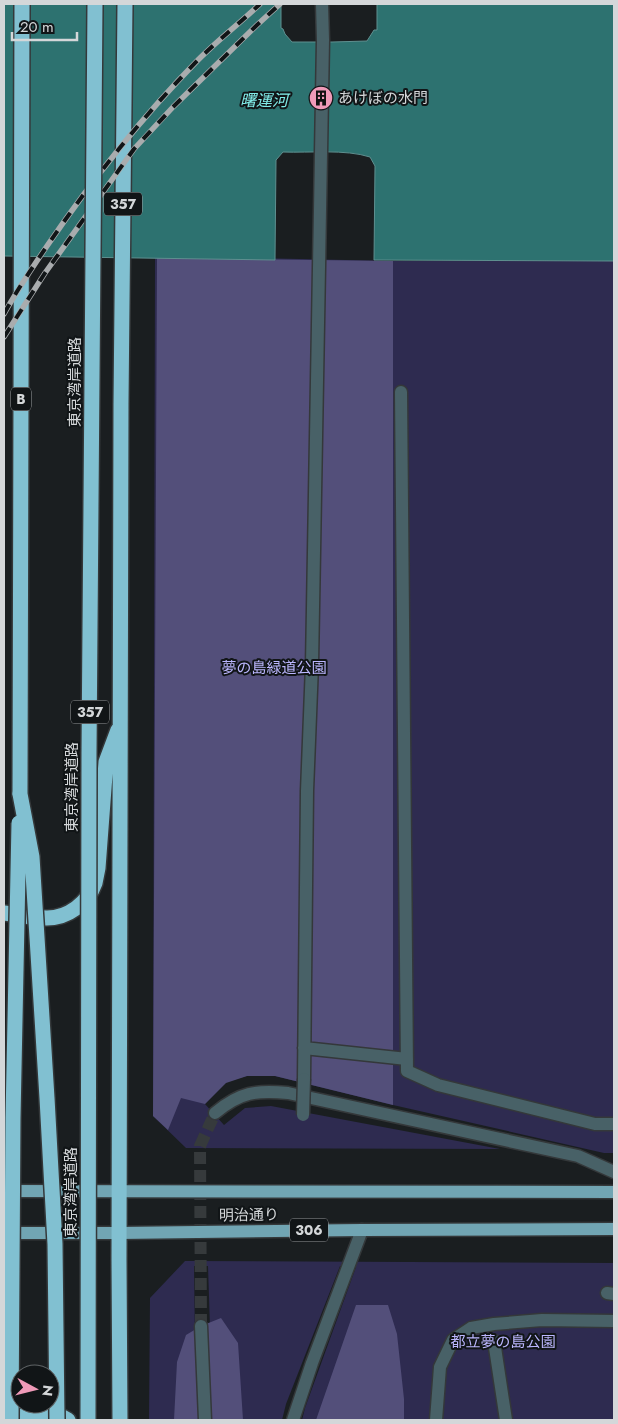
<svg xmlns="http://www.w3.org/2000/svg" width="618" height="1424" viewBox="0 0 618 1424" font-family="Jost,'Noto Sans JP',sans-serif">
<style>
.green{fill:#2e2b50}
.forest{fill:#534f7a}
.water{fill:#2d7270;stroke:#5f9090}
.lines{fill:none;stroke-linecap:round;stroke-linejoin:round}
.minor-tunnel{stroke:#363a3c;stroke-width:12;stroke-dasharray:12 6;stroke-linecap:butt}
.minor-casing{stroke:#34383a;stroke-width:15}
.major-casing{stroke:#34383a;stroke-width:15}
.highway-casing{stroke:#34383a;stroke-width:18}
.minor{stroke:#486167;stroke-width:12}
.major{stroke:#71a5b3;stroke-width:12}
.highway{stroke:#81c0d1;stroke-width:15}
.rail-casing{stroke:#a9acae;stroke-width:5.5}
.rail{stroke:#111517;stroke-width:4;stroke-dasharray:11;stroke-linecap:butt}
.minor-bridge-casing{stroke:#34383a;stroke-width:15;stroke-linecap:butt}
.highway-bridge-casing{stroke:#34383a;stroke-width:18;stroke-linecap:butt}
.minor-bridge{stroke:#486167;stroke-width:12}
.highway-bridge{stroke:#81c0d1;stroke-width:15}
.labels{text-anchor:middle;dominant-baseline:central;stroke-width:4;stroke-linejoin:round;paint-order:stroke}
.shield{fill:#111517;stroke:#9a9d9f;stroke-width:1}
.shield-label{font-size:14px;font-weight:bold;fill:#d4d7d9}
.poi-label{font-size:15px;fill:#d4d7d9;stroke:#111517;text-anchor:start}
.street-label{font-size:15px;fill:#d4d7d9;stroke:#111517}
.park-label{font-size:15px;fill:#bbb6fd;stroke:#111517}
.water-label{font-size:16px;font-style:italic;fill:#81ebe8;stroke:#111517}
</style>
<rect width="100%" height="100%" fill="#1a1e20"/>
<!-- green -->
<path class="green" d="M155,256L393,261H614V1153H604L393,1105L275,1076H247L226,1082L205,1104L224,1125L245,1108L271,1106L500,1149L186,1148L153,1116Z
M185,1261L614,1263V1420H302L305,1408L356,1267L340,1266L286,1404L282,1420H213L208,1266H194L196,1420H149L150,1298Z"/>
<!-- forest -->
<path class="forest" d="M157,258L393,261V1105L275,1076H247L226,1083L205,1104L181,1098L168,1130L153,1116Z
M356,1305H388L397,1334L404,1399V1420H316Z
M221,1318L238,1343L243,1420H174L177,1362L186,1335L201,1326Z"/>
<!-- water -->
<path class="water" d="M4,4H281V28L283,29L285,34L292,42H332L367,41L374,30H377V4H614V261L374,260L375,166L370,157C345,149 310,153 283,152L276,160L275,260L4,256Z"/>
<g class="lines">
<!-- minor-tunnel -->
<path class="minor-tunnel" d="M201,1326L200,1146L215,1113"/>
<!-- minor casing -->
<g class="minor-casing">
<path id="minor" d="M401,392L407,1071L438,1085L595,1124H614
M304,1048L407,1059
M304,1079L307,791L312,665L323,40L322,4
M215,1113C240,1092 256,1090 288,1093L578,1156L614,1172
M607,1293L614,1294
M201,1326L205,1420
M494,1341L506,1420
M293,1420L312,1363L362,1230
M436,1420L440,1367L453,1340L471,1328L494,1324L542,1320L614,1321"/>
</g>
<!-- major casing -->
<g class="major-casing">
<path id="major" d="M4,1191L614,1192
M4,1233H119L362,1230L614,1229"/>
</g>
<!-- highway casing -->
<g class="highway-casing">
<path id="highway" d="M20,794L22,4
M4,913C18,915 33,918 47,918C68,918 88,903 95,883C96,878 97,873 98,868L106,762L118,730
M4,1417L59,1415L68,1420
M120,1420L119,1260L121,404L125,4"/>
</g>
<!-- minor -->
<use href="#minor" class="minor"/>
<!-- major -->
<use href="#major" class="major"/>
<!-- highway -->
<use href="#highway" class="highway"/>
<!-- rail casing -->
<g class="rail-casing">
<path id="rail" d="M4,314C17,290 32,268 47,246C92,180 142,117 198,60C218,40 240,23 260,4
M4,337L45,273L134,149L173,107L257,25L280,4"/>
</g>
<!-- rail -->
<use href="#rail" class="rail"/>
<!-- minor-bridge casing -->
<g class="minor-bridge-casing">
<path id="minor-bridge" d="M303,1115L304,1079"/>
</g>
<!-- highway-bridge casing -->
<g class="highway-bridge-casing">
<path id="highway-bridge" d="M20,794L32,857L47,1098L55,1244L57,1420
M11,1420L13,1118L19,823
M88,1420L89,753L95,4"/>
</g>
<!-- minor-bridge -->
<use href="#minor-bridge" class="minor-bridge"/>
<!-- highway-bridge -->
<use href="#highway-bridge" class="highway-bridge"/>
</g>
<!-- icons -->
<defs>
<g id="building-disc" transform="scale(1.25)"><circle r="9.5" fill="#ef9ab8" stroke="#111517"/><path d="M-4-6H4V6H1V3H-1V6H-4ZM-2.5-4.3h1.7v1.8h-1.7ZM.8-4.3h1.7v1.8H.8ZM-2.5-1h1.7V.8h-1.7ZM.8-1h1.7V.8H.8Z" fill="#111"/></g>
</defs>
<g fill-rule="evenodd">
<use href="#building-disc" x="321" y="98"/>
</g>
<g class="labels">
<!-- shield labels -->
<g class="shield">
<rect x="104" y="192.5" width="38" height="23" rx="4"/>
<rect x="11" y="387.5" width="20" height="23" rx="4"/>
<rect x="71" y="700.5" width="38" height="23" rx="4"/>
<rect x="290" y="1218.5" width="38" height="23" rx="4"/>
</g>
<g class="shield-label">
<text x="123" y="204">357</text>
<text x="21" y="399">B</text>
<text x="90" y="712">357</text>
<text x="309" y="1230">306</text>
</g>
<!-- poi labels -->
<g class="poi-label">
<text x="338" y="98">あけぼの水門</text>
</g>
<!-- street labels -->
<g class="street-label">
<text transform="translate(75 382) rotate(-90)">東京湾岸道路</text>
<text transform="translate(72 787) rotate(-90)">東京湾岸道路</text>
<text transform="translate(71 1192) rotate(-90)">東京湾岸道路</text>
<text transform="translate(249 1215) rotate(-1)">明治通り</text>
</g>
<!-- park labels -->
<g class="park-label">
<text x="274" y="668">夢の島緑道公園</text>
<text x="503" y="1342">都立夢の島公園</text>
</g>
<!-- water labels -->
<g class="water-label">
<text x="264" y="100">曙運河</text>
</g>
</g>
<!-- border -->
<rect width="618" height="1424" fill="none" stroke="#d4d7d9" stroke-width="10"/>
<!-- north arrow -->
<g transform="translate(35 1389) rotate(97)"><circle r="24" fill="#111517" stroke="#5f6365"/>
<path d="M0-4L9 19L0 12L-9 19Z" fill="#ef9ab8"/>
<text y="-8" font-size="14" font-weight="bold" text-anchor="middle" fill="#d4d7d9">N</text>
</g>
<!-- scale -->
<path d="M12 32v8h65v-8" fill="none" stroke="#d4d7d9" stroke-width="2.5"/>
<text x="20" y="32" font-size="15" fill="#d4d7d9" stroke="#111517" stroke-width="4" paint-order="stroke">20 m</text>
</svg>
